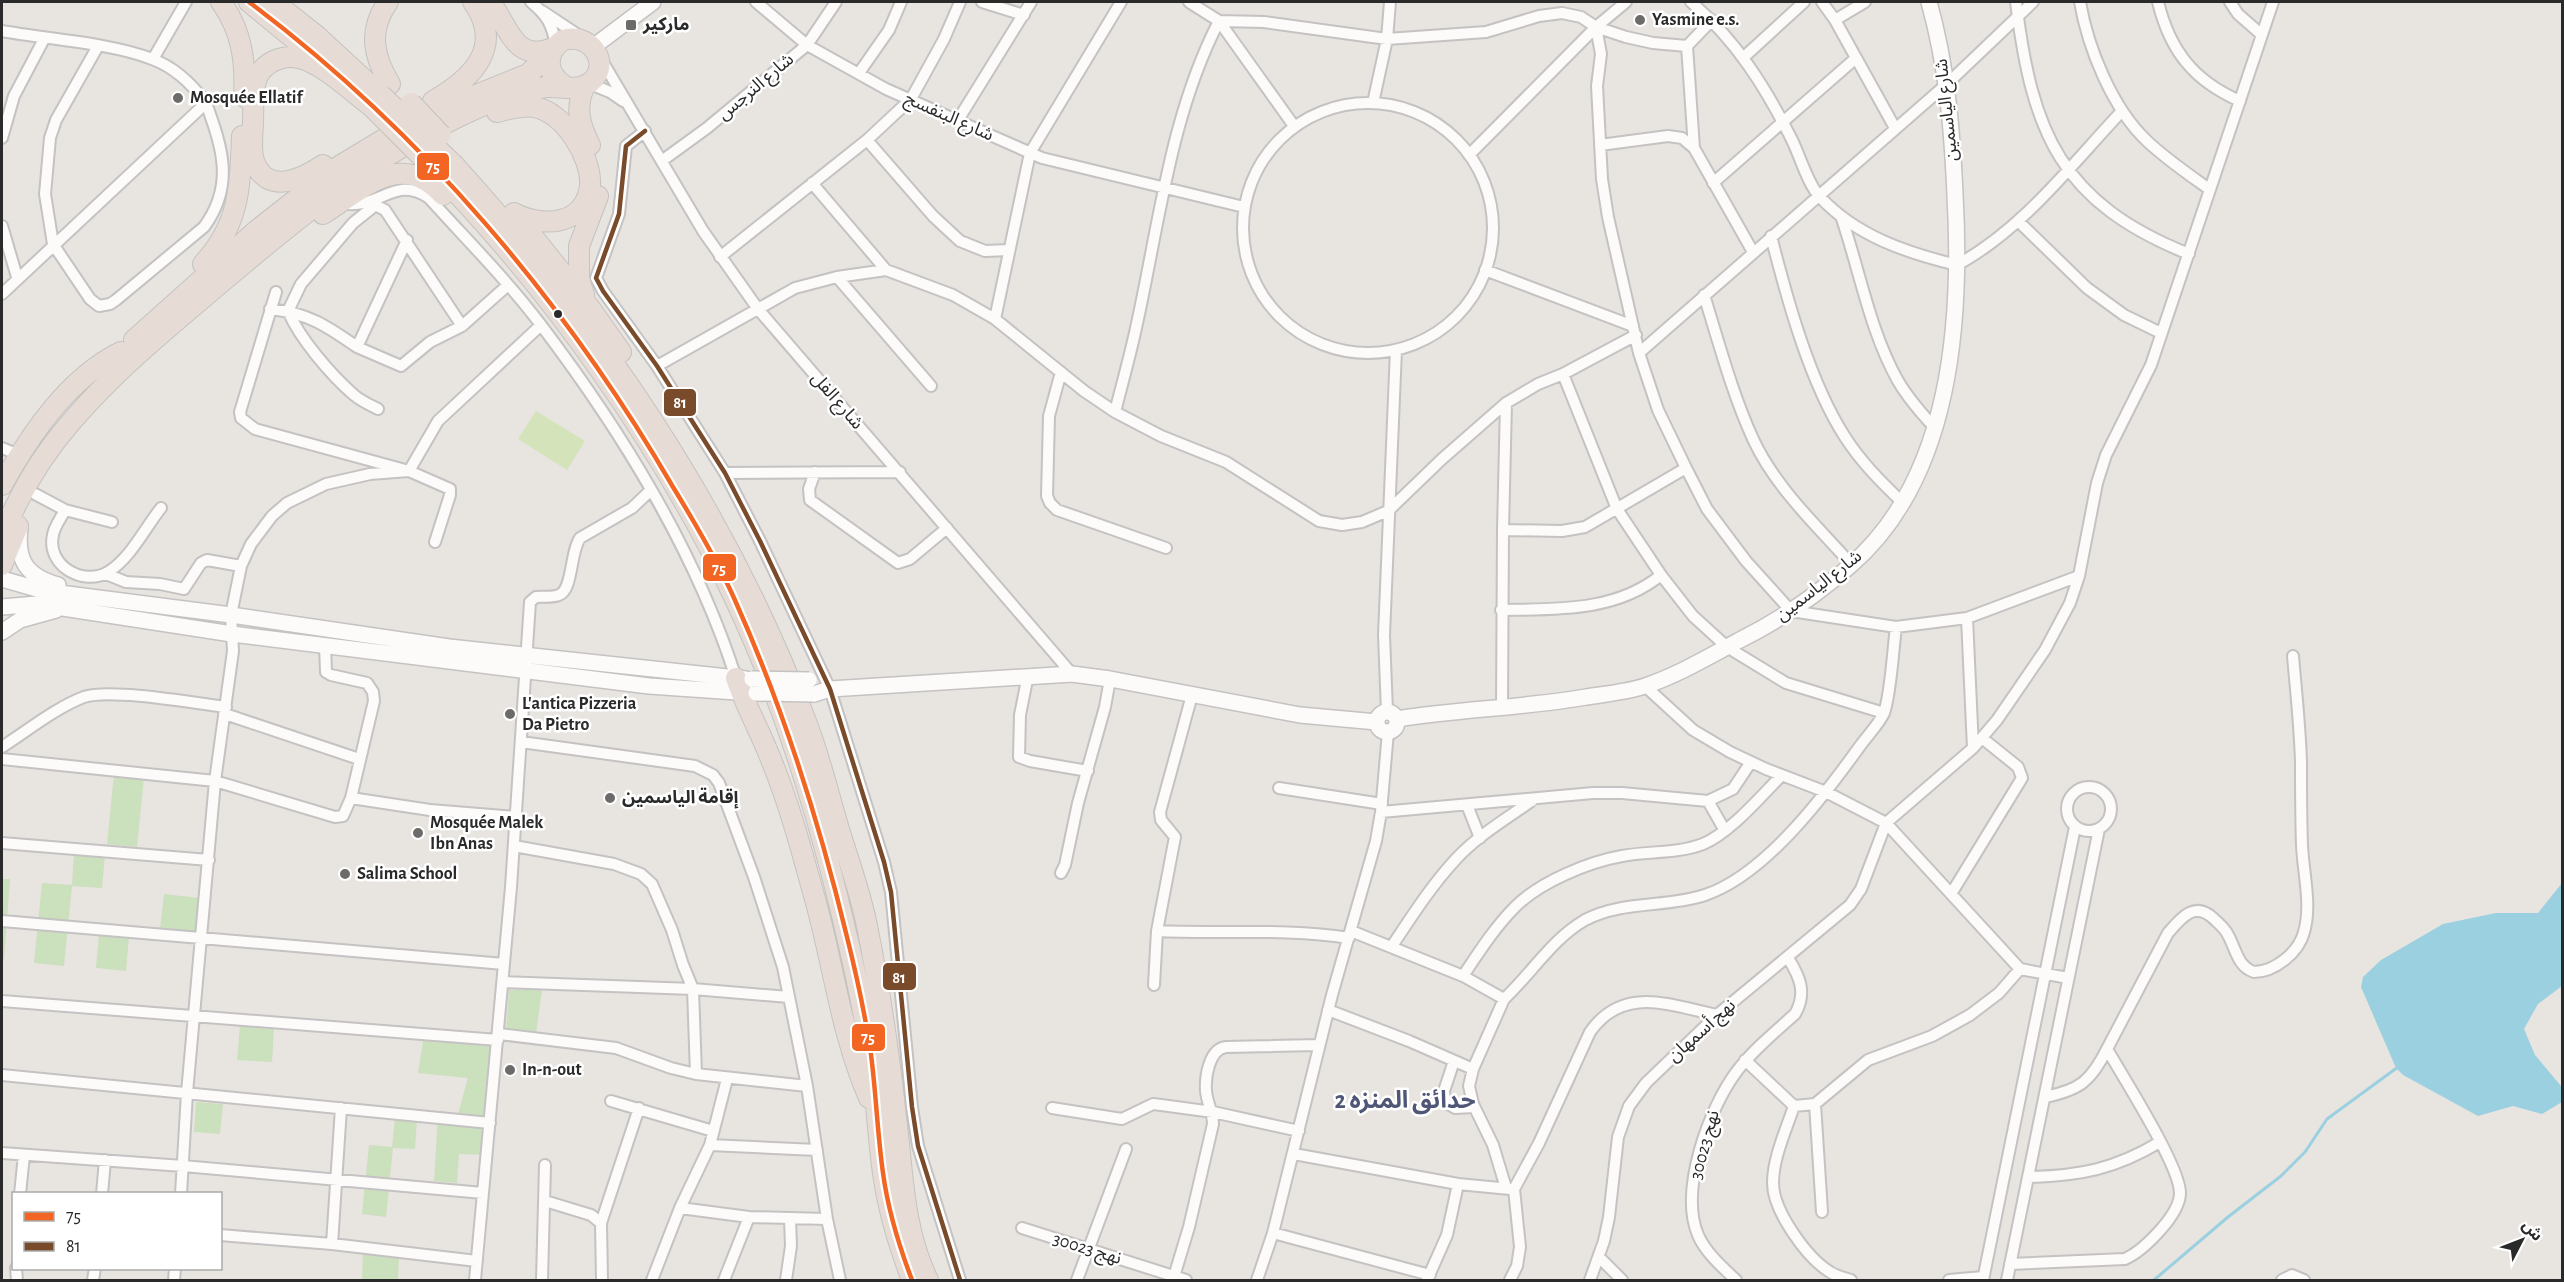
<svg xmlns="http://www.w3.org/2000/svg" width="2564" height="1282" viewBox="0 0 2564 1282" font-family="'Alegreya Sans','Noto Sans Arabic',sans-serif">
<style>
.green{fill:#cbe0bc}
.pitch{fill:#d5e3bb}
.water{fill:#9bd0e1}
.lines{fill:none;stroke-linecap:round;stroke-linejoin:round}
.stream{stroke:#9bd0e1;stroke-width:3}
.street-casing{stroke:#c4c2c2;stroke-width:14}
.secondary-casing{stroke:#c4c2c2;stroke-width:18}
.highway-casing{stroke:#c4c3c1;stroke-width:22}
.street{stroke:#fcfbfa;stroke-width:10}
.secondary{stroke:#fcfbfa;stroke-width:15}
.highway{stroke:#e6dcd5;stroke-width:20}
.secondary-bridge-casing{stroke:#c4c2c2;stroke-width:18;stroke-linecap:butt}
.highway-bridge-casing{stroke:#c4c3c1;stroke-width:22;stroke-linecap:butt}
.secondary-bridge{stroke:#fcfbfa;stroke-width:15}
.highway-bridge{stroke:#e6dcd5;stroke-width:20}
.bus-1-casing{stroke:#fff;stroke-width:9}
.bus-2-casing{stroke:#fff;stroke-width:9}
.bus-1{stroke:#f26522;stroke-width:4.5}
.bus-2{stroke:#7a4b2a;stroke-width:4.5}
.poi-dot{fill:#6c6b6a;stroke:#fff;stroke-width:2}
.bus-dot{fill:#2a2a2a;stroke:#fff;stroke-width:2}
.labels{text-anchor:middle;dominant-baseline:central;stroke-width:5;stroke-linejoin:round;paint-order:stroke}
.poi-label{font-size:18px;font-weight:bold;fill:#2a2a2a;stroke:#fff;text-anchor:start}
.street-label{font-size:18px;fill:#2a2a2a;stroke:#fff}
.district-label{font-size:24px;font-weight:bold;fill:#4f5676;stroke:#fff}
.line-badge{stroke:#fff;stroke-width:2}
.badge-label{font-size:16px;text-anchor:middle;font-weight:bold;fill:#fff}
</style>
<rect width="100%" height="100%" fill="#e8e4e0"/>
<!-- green -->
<path class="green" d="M114,774L144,777L137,847L107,844Z
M74,852L105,855L102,888L72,886L64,966L34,963L42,883L72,885Z
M2,879H10L4,959H2Z
M164,894L200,898L197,933L160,929Z
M99,934L129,937L126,971L96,968Z
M509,990H542L536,1034L506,1030Z
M240,1026L274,1029L272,1062L237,1060Z
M423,1041L493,1046L486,1155L459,1154L457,1183L434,1181L438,1113L458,1114L468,1078L418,1073Z
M196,1102L223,1104L220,1134L194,1132Z
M395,1117L417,1119L415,1149L393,1148L386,1217L362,1214L369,1145L392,1147Z
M363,1254L399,1256L398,1280L362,1279Z"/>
<!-- pitch -->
<path class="pitch" d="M536,411L585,441L567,470L518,439Z"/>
<!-- water -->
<path class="water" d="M2562,883V986L2538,1004L2524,1029L2535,1055L2561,1086L2562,1102L2542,1114L2513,1106L2478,1116L2403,1075L2396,1068L2361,987L2363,977L2381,960L2443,924L2496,913H2538Z"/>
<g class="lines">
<!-- stream -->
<path class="stream" d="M2154,1280L2228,1217L2281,1176L2305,1152L2327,1119L2398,1067"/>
<!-- street casing -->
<g class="street-casing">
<path id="street" d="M531,2C547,15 552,24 556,45
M756,2L807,45L886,89L1042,158L1244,207
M982,2L1024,15
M1189,2L1219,21L1294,126
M1691,2C1736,40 1766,88 1792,140C1800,156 1808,185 1820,197C1856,236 1907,253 1957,265C2023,229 2071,165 2122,111
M1822,2L1835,20L1895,128
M2016,2C2032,133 2061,203 2189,254
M2080,2C2088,48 2112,108 2147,141C2166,159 2188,174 2209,189
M2158,2C2170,51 2194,81 2240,101
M2230,2L2238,14L2262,35
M542,11L581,37
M1835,20L1865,2
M1219,21L1264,22L1387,39L1486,32L1539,16L1562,13L1581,17L1596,27L1626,37L1653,43L1687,46
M1596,27L1601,54L1597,86L1602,179L1608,217L1639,353L1658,410L1686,468L1707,509L1746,561L1791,611L1896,627L1967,618L2079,576
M2,31C46,39 112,43 152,59C174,67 192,84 206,103L2,294
M98,46L56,120L50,138L45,194L53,244L90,299L99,306L110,304L116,300L204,227C235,185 222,147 206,103
M1744,57L1804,2
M153,59L186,2
M601,59L703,231L758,309L1072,674
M859,73L889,30L901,2
M588,83L610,92L623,101
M1243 228a125 125 0 1 1 250 0a125 125 0 1 1-250 0Z
M1373,103L1387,39L1390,2
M958,120L1031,2
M645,131L626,146L619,214L596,278L603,291L657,366L725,473L760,541L830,689L884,862L891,892L912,1107L918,1146L960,1280
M2,138L14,96L44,39
M867,140L933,216L960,241L985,251L1009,250
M1600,145L1668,136L1682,138L1694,148L1753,252
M1694,148L1687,46L1712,20
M1469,155L1596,27L1626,2
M663,160L707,128L807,45L836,2
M812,183L886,270
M1713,183L1856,58
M341,203C380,211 394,174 429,198C467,240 507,280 541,325C622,432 695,550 736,678
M1842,219C1860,272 1870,331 1898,381C1908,398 1921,413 1935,428
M2018,221L2087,288L2124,315L2161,333
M2,226L17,277
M1771,236C1787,299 1810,383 1845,437C1861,462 1881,482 1902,502
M407,240L357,347L401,366L430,342L462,326L508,285
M720,257L867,140L911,99L944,39L960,2
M1485,270L1633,326
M837,277L931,386
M276,292L240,412L241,418L255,429L409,471L438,421L541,325
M1704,295C1719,343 1732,393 1753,439C1775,487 1817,526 1852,565
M270,309C308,313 327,326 357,347
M995,319L1030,153L1121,2
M1639,353L1948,83L2033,2
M657,366L795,288L837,277L886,270L953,295L995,319L1084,391L1115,412C1122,384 1130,356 1136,328C1159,225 1170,116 1219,21
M1061,372L1049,416L1047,496L1050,503L1057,510L1166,548
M1563,374L1617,509L1661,575L1693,616L1727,647L1786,683L1884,713
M1506,403L1503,530L1562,531L1585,527L1686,468
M378,409C370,405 361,401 354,395C331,375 300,339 288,311L301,284L353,223L373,207L377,206L385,210L462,326
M1115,412L1161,436L1226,462L1319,521L1342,525L1362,522L1388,511L1442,459L1506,403L1538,384L1563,374L1636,335
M2,448L19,455
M815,472L809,489L810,500L898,563L910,559L947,528
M725,473L900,472
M35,494L65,510L112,522
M65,510C61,518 54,527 53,535C46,565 83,587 108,572C130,559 145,528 161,508
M106,574L126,582L160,584L184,589L201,563L207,560L241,566
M1501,610C1556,609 1616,612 1661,575
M1967,618L1973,748
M1028,675L1020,715L1019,757L1030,761L1088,771
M1645,686L1693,730L1730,752L1766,769L1826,792L1886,823L2020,969L2068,978
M1502,708L1503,530
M1387,712L1384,635L1396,350
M225,714L359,759
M521,742L695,766L713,775L719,783L754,877L783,967L807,1086L827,1219L840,1280
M2,747C27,731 57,707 84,697C110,688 195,703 226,707
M2,759L215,781L335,817L343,816L351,798L374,701L373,692L367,683L331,675L326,672L325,644
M2067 809a22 22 0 1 1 44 0a22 22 0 1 1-44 0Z
M1279,788L1382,804
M351,798L430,810L517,817
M1708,801L1724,829
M1467,805L1480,838
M1381,812L1593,793H1622L1708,801L1733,789L1751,762
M2,843L209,860
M514,846L614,864L641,874L652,884L672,930L683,965L693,989L696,1074
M1061,873L1065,865L1078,803L1105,707L1110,679
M1951,894L2022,778L2018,767L1982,738
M2,921L504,964
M1157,931C1222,934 1285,928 1349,938
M1351,931L1463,976
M1392,946C1412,916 1431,886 1456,859C1478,835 1508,818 1534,799
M503,982L693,989L789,997
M1154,985L1157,931L1175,837L1161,820L1160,812L1192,695
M1504,999C1531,974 1552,939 1585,920C1623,900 1666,908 1705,895C1765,875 1824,796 1860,746C1867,736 1879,724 1884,713C1891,693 1893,649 1896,627
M2,1001L498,1040
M1328,1010L1409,1041L1473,1069
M499,1034L616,1048L671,1068L696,1074L807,1086
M1745,1060L1794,1106
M1454,1061L1444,1091L1445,1102L1455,1108L1474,1107
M2,1075L490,1123
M2045,1097C2080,1090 2091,1081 2107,1049
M611,1101L713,1131
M1815,1104L1822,1212
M1052,1108L1122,1119L1153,1104L1161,1105L1213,1112L1299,1131
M710,1145L817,1150
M2,1153L183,1166L483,1193
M1294,1154L1458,1184L1510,1189
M2028,1177C2080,1176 2115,1169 2160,1142
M1506,1188L1493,1145L1473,1104L1469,1086L1473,1069L1504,999L1463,976C1479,952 1495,927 1515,907C1540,882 1588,862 1622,856C1649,851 1677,854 1703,844C1730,833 1761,796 1782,775
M20,1194L24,1155
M102,1194L105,1160
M181,1194L187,1093L215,781L233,651L231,615L241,566L251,544L272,516L287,503L326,484L370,474L409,471L450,489V495L435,542
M545,1201L591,1215L601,1223
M680,1208L749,1217L827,1219
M1022,1228L1186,1280
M1273,1233L1332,995L1376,841L1381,812L1388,732
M220,1235L332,1244L477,1261
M332,1244L341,1108
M1599,1257L1622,1280
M2010,1264L2125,1259C2143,1251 2180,1215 2180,1193C2180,1166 2123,1077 2107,1049L2168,933C2181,918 2194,901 2213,918C2218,923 2225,928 2228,935C2236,949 2237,966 2254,972C2275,972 2299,952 2304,932C2312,905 2303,872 2302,845C2301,817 2301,789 2301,762C2300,727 2296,691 2293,656
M16,1268L17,1280
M93,1280L95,1268
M174,1280L175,1268
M475,1280L511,887L530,602L536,597C543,596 552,598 559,595C573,590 570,552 580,538L632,508L651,490
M542,1280L545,1165
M602,1280L601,1223L639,1108
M652,1280L680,1208L710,1145L727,1079
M724,1280L749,1217
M786,1280L791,1246L790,1219
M1077,1280L1126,1149
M1173,1280L1189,1227L1213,1124C1213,1112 1207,1103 1206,1091C1205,1077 1209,1049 1226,1047L1319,1045
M1257,1280L1273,1233L1430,1275
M1427,1280L1447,1235L1458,1184
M1510,1280L1517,1266L1520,1247L1514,1189L1539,1143L1590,1032C1623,985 1669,1005 1717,1015
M1590,1280L1604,1241L1609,1217L1618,1137L1629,1106L1646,1083L1717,1015L1850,905L1861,889L1886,823L1973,748L1997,720L2045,650L2070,603L2079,576L2097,483L2106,455L2151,365L2273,2
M1736,1280C1723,1268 1705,1252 1698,1235C1679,1190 1709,1108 1737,1071C1753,1050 1775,1032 1795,1014C1807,993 1800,977 1788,958
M1851,1280C1844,1278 1836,1276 1830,1272C1807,1258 1773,1211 1773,1183C1773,1158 1786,1130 1794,1106L1815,1104L1868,1060L1932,1036L1970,1015L1999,993L2020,969
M1949,1280L1983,1277
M1983,1280L2075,827
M2007,1280L2099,829
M2282,1280L2292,1275L2304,1280"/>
</g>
<!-- secondary casing -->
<g class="secondary-casing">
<path id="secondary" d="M593,47L653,2
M20,528C16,560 26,576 58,585
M2,579L44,591L231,615L449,647L746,679
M2,607L37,604L232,634L649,686L751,693
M2,632L20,620L56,610
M814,694L830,689L1072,674L1110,679L1300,715L1377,722
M1377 722a10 10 0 1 1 20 0a10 10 0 1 1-20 0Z
M1397,719C1460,709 1523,708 1586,697C1606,694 1627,692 1645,686C1678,675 1708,657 1738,641C1778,621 1817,595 1851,565C1952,477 1962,320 1955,195C1952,127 1947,67 1929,2"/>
</g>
<!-- highway casing -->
<g class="highway-casing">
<path id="highway" d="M221,2C242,31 246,62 244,97
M249,2L322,62
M274,2L317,36L381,95
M388,2C368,30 373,56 390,84
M490,2C509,26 514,64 553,48
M585,85C575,107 579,124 590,145
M433,101C472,79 505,47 473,2
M497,112C509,109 522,105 534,107C563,111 592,157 590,185C586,226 542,228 514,213
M323,165C302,179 267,196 254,161C250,148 253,133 253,120C254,104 251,84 261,71C270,60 285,55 298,58C321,62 352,92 371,106
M454,165C603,329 729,516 807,724C819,755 827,788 836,819C846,854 860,890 867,926C880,990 889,1053 896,1117C903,1172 903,1229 928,1280
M436,171C552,291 661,444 733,595C785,704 821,823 848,941C856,975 863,1010 869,1044C876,1087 877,1131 883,1173C888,1210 899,1246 912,1280
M323,214C364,188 401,149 443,195
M526,228L590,308L621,352
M203,264C240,224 240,187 242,136
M584,295L579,278V246L598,196
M134,340L257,230L336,168L419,118L528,74L550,54
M2,485C30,435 68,378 121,352
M2,537C18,496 43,454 72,421C112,374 158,336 204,297C283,230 362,163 456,118C484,104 514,91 546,87C559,86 575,91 586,85C614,70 594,31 563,40C544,53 546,74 565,86
M2,565L18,526
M736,678C746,707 761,733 772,762C789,804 801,848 813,892C833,960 840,1032 869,1098"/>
</g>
<!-- street -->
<use href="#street" class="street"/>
<!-- secondary -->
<use href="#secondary" class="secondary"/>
<!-- highway -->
<use href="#highway" class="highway"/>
<!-- secondary-bridge casing -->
<g class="secondary-bridge-casing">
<path id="secondary-bridge" d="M752,679L809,680
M756,693L814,694"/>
</g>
<!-- highway-bridge casing -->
<g class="highway-bridge-casing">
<path id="highway-bridge" d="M381,95L454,165
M411,103L441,135
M371,106L436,171"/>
</g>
<!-- secondary-bridge -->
<use href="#secondary-bridge" class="secondary-bridge"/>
<!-- highway-bridge -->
<use href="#highway-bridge" class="highway-bridge"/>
<!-- bus-1 casing -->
<g class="bus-1-casing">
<path id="bus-1" d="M249,2C421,131 565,301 673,487C695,523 717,560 734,598C783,707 819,821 847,937C856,973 864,1010 870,1047C876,1089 877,1131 883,1173C888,1210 899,1246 912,1280"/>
</g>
<!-- bus-2 casing -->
<g class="bus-2-casing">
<path id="bus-2" d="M645,131L626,146L619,214L596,278L603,291L657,366L725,473L760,541L830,689L884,862L891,892L912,1107L918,1146L960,1280"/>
</g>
<!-- bus-1 -->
<use href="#bus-1" class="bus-1"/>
<!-- bus-2 -->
<use href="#bus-2" class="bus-2"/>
</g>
<!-- markers -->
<g class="poi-dot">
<circle cx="1640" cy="20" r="6"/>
<rect x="625" y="19" width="12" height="12" rx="3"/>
<circle cx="178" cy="98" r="6"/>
<circle cx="510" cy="714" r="6"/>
<circle cx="610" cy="798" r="6"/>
<circle cx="418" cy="833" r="6"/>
<circle cx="345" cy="874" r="6"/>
<circle cx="510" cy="1070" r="6"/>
</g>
<circle class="bus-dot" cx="558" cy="314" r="5"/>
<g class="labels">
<!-- poi labels -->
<g class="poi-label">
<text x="1652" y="20">Yasmine e.s.</text>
<text x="643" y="25">ماركير</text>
<text x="190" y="98">Mosquée Ellatif</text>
<text x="522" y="704">L'antica Pizzeria<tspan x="522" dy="21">Da Pietro</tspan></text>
<text x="622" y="798">إقامة الياسمين</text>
<text x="430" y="823">Mosquée Malek<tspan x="430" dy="21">Ibn Anas</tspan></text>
<text x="357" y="874">Salima School</text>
<text x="522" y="1070">In-n-out</text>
</g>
<!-- street labels -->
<g class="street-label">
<text transform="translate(756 87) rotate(-40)">شارع النرجس</text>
<text transform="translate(1947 110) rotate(-96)">شارع الياسمين</text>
<text transform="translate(949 117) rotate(24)">شارع البنفسج</text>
<text transform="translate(837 401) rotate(49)">شارع الفل</text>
<text transform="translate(1819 586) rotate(-38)">شارع الياسمين</text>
<text transform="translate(1702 1031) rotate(-42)">نهج أسمهان</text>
<text transform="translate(1705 1145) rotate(-75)">نهج 30023</text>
<text transform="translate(1087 1249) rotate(17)">نهج 30023</text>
</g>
<!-- district labels -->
<g class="district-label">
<text x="1405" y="1101">حدائق المنزه 2</text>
</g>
</g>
<g class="line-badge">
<rect x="416" y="152" width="34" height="29" rx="6" fill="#f26522"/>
<rect x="663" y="388" width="34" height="29" rx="6" fill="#7a4b2a"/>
<rect x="702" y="553" width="35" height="29" rx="6" fill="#f26522"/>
<rect x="882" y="962" width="35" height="29" rx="6" fill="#7a4b2a"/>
<rect x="851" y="1023" width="35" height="29" rx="6" fill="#f26522"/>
</g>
<g class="badge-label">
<text x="433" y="172">75</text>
<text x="680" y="408">81</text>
<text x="719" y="574">75</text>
<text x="899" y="983">81</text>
<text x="868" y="1043">75</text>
</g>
<!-- border -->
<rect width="2564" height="1282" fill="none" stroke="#2a2a2a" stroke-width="6"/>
<!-- legend -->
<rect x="12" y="1192" width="210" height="78" fill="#ffffff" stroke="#aaaaaa" stroke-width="1.5"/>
<rect x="24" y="1212" width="30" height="9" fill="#f26522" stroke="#aaaaaa" stroke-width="1.5"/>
<text x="66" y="1222" font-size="18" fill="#2a2a2a">75</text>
<rect x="24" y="1242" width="30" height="9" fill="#7a4b2a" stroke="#aaaaaa" stroke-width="1.5"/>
<text x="66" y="1252" font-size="18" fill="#2a2a2a">81</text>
<!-- north arrow -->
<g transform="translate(2522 1240) rotate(48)" stroke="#ffffff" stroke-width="4.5" paint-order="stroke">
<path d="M0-4.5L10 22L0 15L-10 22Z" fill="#2a2a2a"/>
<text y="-9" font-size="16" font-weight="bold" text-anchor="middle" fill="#2a2a2a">ش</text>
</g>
</svg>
